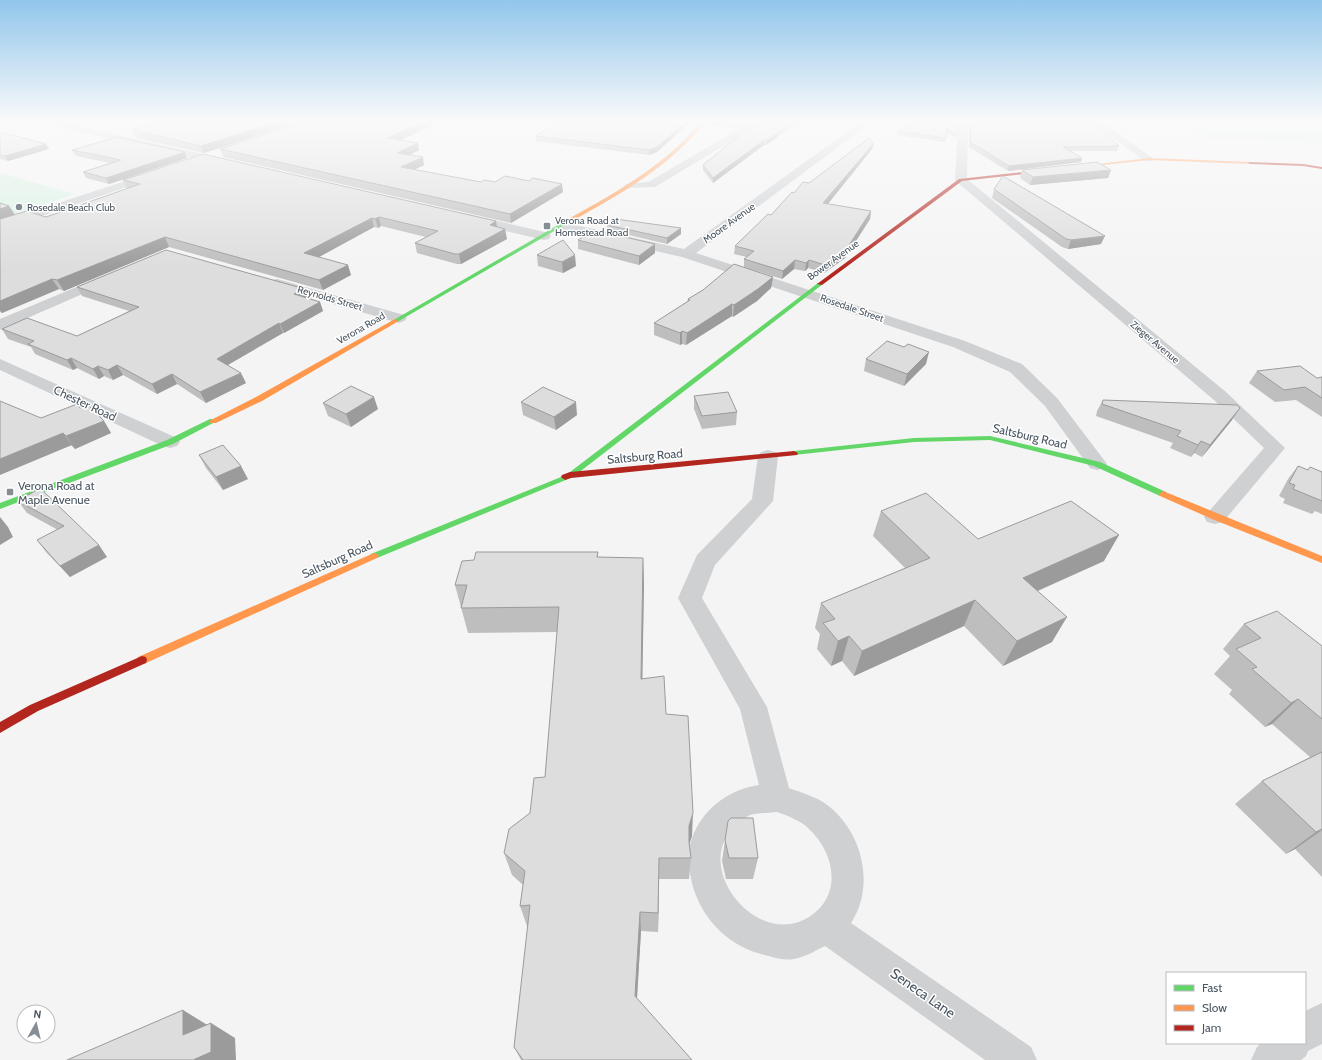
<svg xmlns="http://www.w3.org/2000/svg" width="1322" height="1060" viewBox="0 0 1322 1060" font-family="Cabin,sans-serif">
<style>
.green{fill:#d9f2e3}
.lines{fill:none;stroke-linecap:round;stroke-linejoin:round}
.street{fill:#ced0d2;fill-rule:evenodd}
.fast{fill:#63d668;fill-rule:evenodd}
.slow{fill:#ff974d;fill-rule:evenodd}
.jam{fill:#b3261e;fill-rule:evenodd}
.wall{fill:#bebebf}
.shaded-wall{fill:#9b9b9b}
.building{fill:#ddddde;stroke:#9b9b9b}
.poi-dot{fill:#868d94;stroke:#fff;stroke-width:1.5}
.labels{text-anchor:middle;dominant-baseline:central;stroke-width:3;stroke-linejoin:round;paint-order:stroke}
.far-poi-label{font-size:10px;fill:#4a5661;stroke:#fff;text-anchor:start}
.far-street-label{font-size:10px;fill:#4a5661;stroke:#fff}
.street-label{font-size:12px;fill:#4a5661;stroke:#fff}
.poi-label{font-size:12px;fill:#4a5661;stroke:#fff;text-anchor:start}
.near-street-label{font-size:14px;fill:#4a5661;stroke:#fff}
</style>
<rect width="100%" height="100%" fill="#f4f4f4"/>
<!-- green -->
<path class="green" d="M1177,121H1322V142L1211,139Z
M0,173L75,194L0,219Z"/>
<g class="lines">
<!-- street -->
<path class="street" d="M40,121H57L225,159L230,162L225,165L45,124Z
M753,121H765L655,187L626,188L624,186L626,184L648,182Z
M862,121H873L696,253L965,341L1022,364L1057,398L1104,460L1107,464L1104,468L1097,470L1090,468L1045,406L1010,372L953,347L682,257L562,230L558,229L556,226L558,223L562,222L684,249Z
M963,121H974L968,126L967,179L1226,392L1285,448L1223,522L1215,524L1207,522L1204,517L1264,448L1214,400L957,182L955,180L958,125Z
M1090,121H1101L1154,159L1153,161H1145Z
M153,172L159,175L157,177L0,230V222Z
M468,214L549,233L551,236L549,239L544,240L464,221L462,218L464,215Z
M105,275L110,276L112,279L110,282L0,330V319Z
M277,279L404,315L407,318L404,321L399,323L272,286L270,283L272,280Z
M0,359L177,438L180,442L177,446L170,448L163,446L0,370Z
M768,450L775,452L778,456L773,501L715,565L702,598L767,707L789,788C803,793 820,798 831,808C863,835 875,887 851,923L1031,1047L1037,1060H985L825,946C815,951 805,957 794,959C783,961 772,957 761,954C720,943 691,906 689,863C686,823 721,790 759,785L740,709L678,598L697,555L752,499L758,456L761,452ZM777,812C788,816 800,820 809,829C835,853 843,896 809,917C756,950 690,865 736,826C740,823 745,817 750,815C758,813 768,813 777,812Z
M1322,1003V1044L1308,1051L1306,1056L1301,1060H1251L1257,1047L1261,1043H1305V1011Z"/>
<!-- fast -->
<path class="fast" d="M570,218L575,219L397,322L392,321Z
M818,283L823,284L573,477L377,558H371L369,556L371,554L566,475Z
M210,419H216L217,421L173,444L0,509V503L167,440Z
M990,436L1100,462L1166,492L1167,494L1166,496H1160L1094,466L990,440L914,442L794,455L790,453L794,451L914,438Z"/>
<!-- slow -->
<path class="slow" d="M702,121H706C671,166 622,193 574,220H570V218C619,191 666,164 702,121Z
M1149,158L1250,162L1252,163L1250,164L1149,160L1049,171L1047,170Z
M395,319L397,320V322L262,401L216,423H210L209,421L256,397Z
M1163,491L1322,556V563L1212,519L1160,496L1159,494Z
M374,553L377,554L379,556L377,558L146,663L142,664L138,663L137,660L138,657Z"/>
<!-- jam -->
<path class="jam" d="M1248,162L1303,164L1322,167V169L1303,166L1250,164Z
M1049,169L1051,171L962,181L822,285L817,284L959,179Z
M794,451L798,453L797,455L571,478L565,480L561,477L562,475L570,472Z
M142,656L146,657L147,660L146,663L38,711L0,733V722L30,705Z"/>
</g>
<!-- wall -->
<path class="wall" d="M303,121L204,153L136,138L133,130Z
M307,121H441L401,140L419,150L410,155L424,165L414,170L481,182H495L563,192L511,223L223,157L220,149Z
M559,121H698L695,123L690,122L657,152L649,155L536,141V136Z
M708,121H750L737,128L708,125Z
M961,121L958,123L957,134L956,138L947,133L945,142L897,135L898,131Z
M971,122L1119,146L1117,151H1071L1081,162L1008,171L969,147V127Z
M791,127L766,145H764L713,183L703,170V165Z
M0,132L46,144L49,149L8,161L0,159Z
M874,143L872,149L828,204L871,211L870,219L845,258L824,273L808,268L805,271L794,269L782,279L744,267V259L747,257L734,254L735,246L771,215L794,193L809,183Z
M72,150L187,158L109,184L86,178L83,172L110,163L76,156Z
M1022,170H1111L1108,178L1030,185L1020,178Z
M123,180L497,227L507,239L461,264H457L417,253L415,243L426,237L381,226L378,228L374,227L319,257L351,275L323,290L169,247L64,291L59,289L2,313L0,312V203L9,206L15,215L46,217L127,189Z
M994,189L1101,244L1068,249L1062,247L992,198Z
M607,225L681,228V234L667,244L607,230Z
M578,240L655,244V253L639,265L578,249Z
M537,255L576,266L563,273L538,266Z
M773,277L771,288L757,301L733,317L732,316L686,345L682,344L680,345L654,335V323L687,302L688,299Z
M77,287L308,298L320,302L323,311L284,333H283L227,365L246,383L206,403L177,384L157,394L123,375L113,380L104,376L99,379L77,368L73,370L35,354L31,347L8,339L2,329L77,336L129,311L82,296Z
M866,359L926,364L904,386L864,371Z
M1257,371L1317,378L1322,377V417L1296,400L1275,402L1249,383Z
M694,396L737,412L736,425L702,429L694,409Z
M1103,400L1232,420L1202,457L1194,453L1191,457L1170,448L1173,443L1096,416L1097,411Z
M521,402L577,415L556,430L523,415Z
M323,403L378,409L351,427L328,416Z
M80,408L104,421L111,433L75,449L41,418Z
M199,455L248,479L223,490L206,468Z
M1298,466L1308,470L1310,467L1322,472V514L1315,511L1312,514L1283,503L1285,499L1279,496L1288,479Z
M40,488L107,557L70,577L46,552L37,540L58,530L27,513L18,501Z
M881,511L978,539L1104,561L1038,591L1052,642L1003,666L964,626L854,676L842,661L831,666L817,649L820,634L815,628L821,603L905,568L873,536Z
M598,552V557L643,558L644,584L642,679L666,714L692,836L689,844L691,858L689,879H659L658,932L641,931L637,999L692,1060H521L514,1047L528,926H527L520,906L523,885L512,875L504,853L530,813L545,777L557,632L468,633L455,585Z
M1244,624L1322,646V877L1295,849L1286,854L1235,804L1262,781L1310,757L1272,724L1265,727L1229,694L1232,690L1214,674L1230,656L1223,649Z
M725,840L758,858L753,879H726L722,861Z"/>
<!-- shaded-wall -->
<path class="shaded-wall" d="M279,121H303L204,153L201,146Z
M425,121H441L389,145L388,138Z
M687,121H690V122L657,152L649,155V150Z
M743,121H750L737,128L738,124Z
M795,121H802L791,127L766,145L767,140Z
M764,140V145L713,183V178Z
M418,143L419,150L399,160L397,153Z
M874,143L872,149L822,211L823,203Z
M46,144L49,149L8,161L5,156Z
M185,152L187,158L109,184L106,178Z
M423,157L424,165L403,175L401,167Z
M1082,158L1081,162L1008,171L1009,166Z
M1111,170L1108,178L1030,185L1033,177Z
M562,184L563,192L511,223L510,214Z
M9,206L15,215L0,221V209Z
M871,211L870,219L845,258L824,273L825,265Z
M379,217L381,226L378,228L375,219Z
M372,218L374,227L308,263L304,253Z
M496,221L498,231L490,225Z
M681,228V234L667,244V238Z
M505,229L507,239L461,264L459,254Z
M1105,236L1101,244L1068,249L1071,240Z
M165,237L169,247L64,291L57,280Z
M655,244V253L639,265V256Z
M575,255L576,266L563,273L562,262Z
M795,260L794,269L782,279L783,271Z
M809,260L808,268L805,271L806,263Z
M348,265L351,275L323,290L319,280Z
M773,277L771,288L757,301L733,317L734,305Z
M52,279L59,289L2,313L0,310V301Z
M305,289L308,298L298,304L294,294Z
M320,302L323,311L284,333L280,324Z
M732,304V316L686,345L687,333Z
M279,323L283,333L221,369L217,359Z
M682,331V344L680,345V333Z
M929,352L926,364L904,386L907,374Z
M71,358L77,368L73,370L67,360Z
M117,365L123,375L113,380L108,370Z
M98,366L104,376L99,379L93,369Z
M241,373L246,383L206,403L200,392Z
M172,374L177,384L157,394L152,384Z
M374,397L378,409L351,427L346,414Z
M576,402L577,415L556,430L554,417Z
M1240,408L1232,420L1202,457L1210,445Z
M104,421L111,433L75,449L66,436Z
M63,433L72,445L0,475V459Z
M1201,441L1194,453L1191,457L1198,445Z
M241,466L248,479L223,490L216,477Z
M0,517L8,527L13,537L0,545Z
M1119,535L1104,561L1010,603L1023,578Z
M99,545L107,557L70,577L60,566Z
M643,558L644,584L642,704L641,679Z
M975,600L964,626L854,676L862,651Z
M1067,617L1052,642L1003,666L1017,641Z
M849,636L842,661L831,666L838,641Z
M1298,699L1272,724L1265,727L1291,703Z
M693,813L692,836L688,848L689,826Z
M1322,829V830L1295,849L1286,854L1316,832Z
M659,858V879L658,932V913Z
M640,912L641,931L636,1013L635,996Z
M183,1010L209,1026L183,1035Z
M211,1023L235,1038L236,1060H193Z"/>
<!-- building -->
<path class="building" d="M164,121H279L201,146L133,130Z
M307,121H425L388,138L418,143L397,153L423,157L401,167L481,182L484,180L495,182L505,176L529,181L533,178L562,184L510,214L220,149Z
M559,121H687L657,147L649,150L536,136Z
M713,121H743L738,124Z
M761,121H795L767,140H764L713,178L703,165L746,130Z
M913,121H958L957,134L947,128L946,138L898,131Z
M972,121H1093L1119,146L1063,147L1082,158L1009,166L970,142L971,122Z
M0,132L46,144L5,156L0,155Z
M117,137L185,152L106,178L83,172L121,160L72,150Z
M869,138L874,143L823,203L871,211L846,250L825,265L809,260L806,263L795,260L783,271L744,259L754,251L735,246L768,214L771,215L792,192L794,193L803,182L809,183Z
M203,154L496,221L490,225L505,229L459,254H455L415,243L438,231L379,217L375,219L372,218L304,253L348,265L319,280L165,237L57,280L52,279L0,301V219L27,211L46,217L140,184L123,180Z
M1097,162L1111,170L1033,177L1022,170Z
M1003,176L1105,236L1071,240L1066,239L994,189Z
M0,203L9,206L0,209Z
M616,219L681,228L667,238L607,225Z
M594,230L655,244L639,256L578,240Z
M563,240L575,255L562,262L537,255Z
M166,250L305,289L294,294L320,302L280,324L279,323L217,359L241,373L200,392L172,374L152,384L117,365L108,370L98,366L93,369L71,358L67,360L28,344L34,341L2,329L27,318L77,336L139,307L77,287Z
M734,264L773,277L758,289L734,305L732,304L687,333L682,331L680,333L654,323L690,300L688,299L703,290Z
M887,341L904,347L908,344L929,352L907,374L866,359Z
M1300,366L1317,378L1322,377V398L1305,387L1284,390L1257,371Z
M351,386L374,397L346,414L323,403Z
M543,387L576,402L554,417L521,402Z
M728,392L737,412L702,416L694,396Z
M1103,400L1237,405L1240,408L1210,445L1201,441L1198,445L1177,436L1181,431L1102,404Z
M0,401L41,418L77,404L80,408L88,405L104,421L66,436L63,433L0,459Z
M223,445L241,466L216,477L199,455Z
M1298,466L1308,470L1310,467L1322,472V501L1293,489L1295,485L1289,483Z
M40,488L99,545L60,566L37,540L64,526L18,501Z
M926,493L978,539L1071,501L1119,535L1023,578L1067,617L1017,641L975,600L862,651L849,636L838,641L823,623L835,619L821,603L930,558L881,511Z
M476,552H598L597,557L643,558L641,679L664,676L666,714L688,716L693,813L689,826V842L691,858H659L658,913L640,912L635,996L692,1060H523L514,1047L530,905L520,906L525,871L504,853L509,829L530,813L534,778L545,777L559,607L461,608L467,585H455L462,561L474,560Z
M1277,611L1322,646V719L1298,699L1291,703L1252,669L1257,667L1236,649L1261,638L1244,624Z
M1322,752V829L1316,832L1262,781Z
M731,818H753L758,858H729L725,840L728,821Z
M183,1010V1035L211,1023V1052L193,1060H67Z"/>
<!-- sky -->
<linearGradient id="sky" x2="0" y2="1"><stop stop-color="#91c6eb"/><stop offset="0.45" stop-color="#fafafa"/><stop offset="1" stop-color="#fafafa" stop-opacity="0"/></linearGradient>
<rect width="1322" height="269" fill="url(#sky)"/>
<!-- markers -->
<g class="poi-dot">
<circle cx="19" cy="207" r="4"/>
<rect x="543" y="222" width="8" height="8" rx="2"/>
<rect x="6" y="488" width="8" height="8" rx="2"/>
</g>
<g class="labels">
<!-- far-poi labels -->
<g class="far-poi-label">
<text x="27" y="207">Rosedale Beach Club</text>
<text x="555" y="220">Verona Road at<tspan x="555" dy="12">Homestead Road</tspan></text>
</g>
<!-- far-street labels -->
<g class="far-street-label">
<text transform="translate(729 223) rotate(-36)">Moore Avenue</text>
<text transform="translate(833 260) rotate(-36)">Bower Avenue</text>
<text transform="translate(330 298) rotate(16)">Reynolds Street</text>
<text transform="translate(852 308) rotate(19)">Rosedale Street</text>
<text transform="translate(361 328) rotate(-30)">Verona Road</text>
<text transform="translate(1155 342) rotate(40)">Zieger Avenue</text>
</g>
<!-- street labels -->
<g class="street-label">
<text transform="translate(85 403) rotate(25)">Chester Road</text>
<text transform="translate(1030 436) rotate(13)">Saltsburg Road</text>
<text transform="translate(645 456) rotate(-5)">Saltsburg Road</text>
<text transform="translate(337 559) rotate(-24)">Saltsburg Road</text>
</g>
<!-- poi labels -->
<g class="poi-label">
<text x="18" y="485">Verona Road at<tspan x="18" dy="14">Maple Avenue</tspan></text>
</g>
<!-- near-street labels -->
<g class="near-street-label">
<text transform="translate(923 993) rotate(35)">Seneca Lane</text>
</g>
</g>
<!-- legend -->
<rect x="1166" y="972" width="140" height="72" fill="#ffffff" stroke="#b7bbc0"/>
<rect x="1174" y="985" width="20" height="6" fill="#63d668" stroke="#b7bbc0"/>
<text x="1202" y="992" font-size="12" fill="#4a5661">Fast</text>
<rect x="1174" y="1005" width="20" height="6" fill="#ff974d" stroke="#b7bbc0"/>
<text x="1202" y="1012" font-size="12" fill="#4a5661">Slow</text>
<rect x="1174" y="1025" width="20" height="6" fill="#b3261e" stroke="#b7bbc0"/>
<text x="1202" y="1032" font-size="12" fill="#4a5661">Jam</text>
<!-- north arrow -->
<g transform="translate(36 1024) rotate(8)"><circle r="19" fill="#ffffff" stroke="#b7bbc0"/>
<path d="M0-3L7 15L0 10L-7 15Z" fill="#868d94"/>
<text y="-6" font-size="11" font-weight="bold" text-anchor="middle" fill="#4a5661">N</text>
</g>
</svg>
